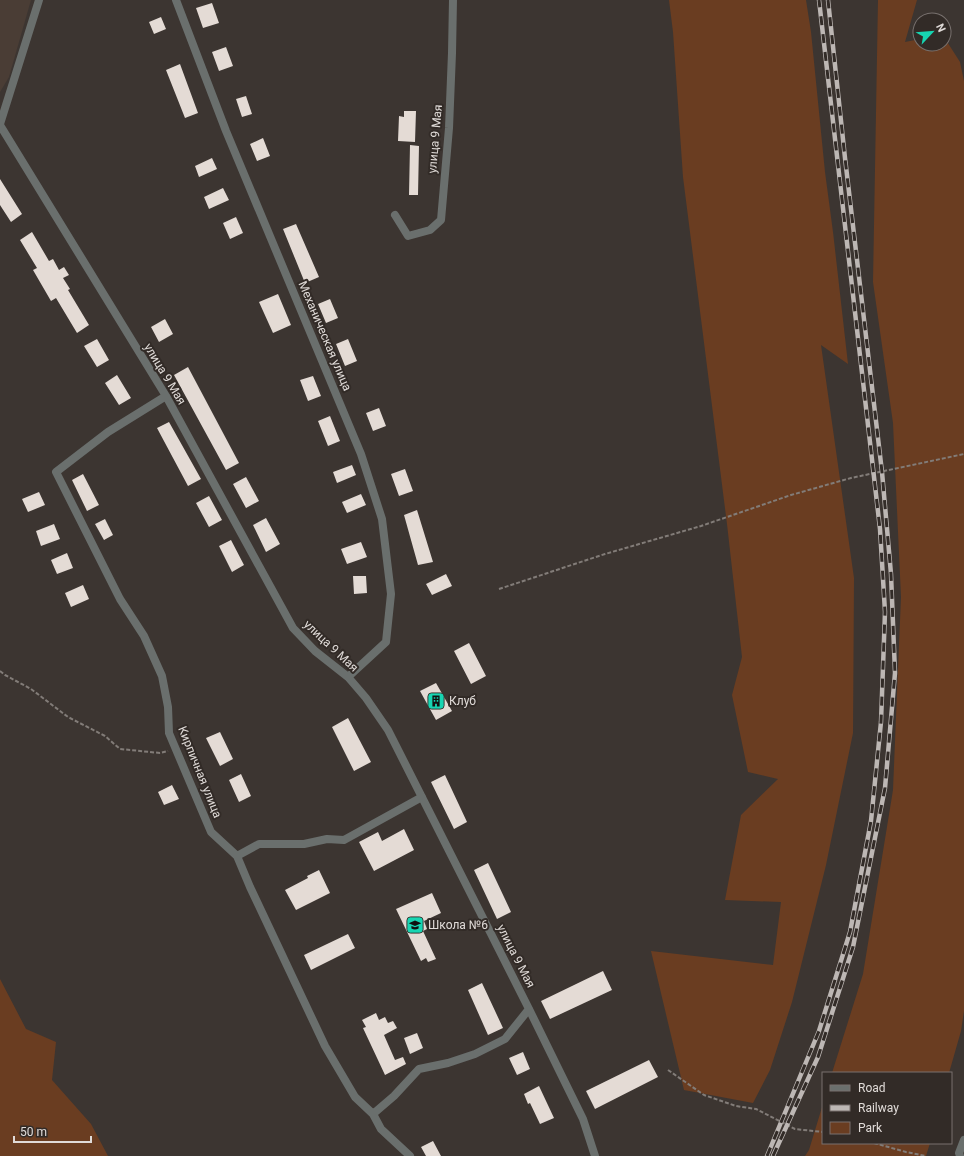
<svg xmlns="http://www.w3.org/2000/svg" width="964" height="1156" viewBox="0 0 964 1156" font-family="Roboto,sans-serif">
<style>
.built{fill:#4a3d35}
.green{fill:#6a3d21}
.building{fill:#e4dbd5}
.lines{fill:none;stroke-linecap:round;stroke-linejoin:round}
.path{stroke:#827c78;stroke-width:2;stroke-dasharray:4 2;stroke-linecap:butt}
.minor{stroke:#6a6f6d;stroke-width:8}
.rail-casing{stroke:#bdb7b4;stroke-width:4.5}
.rail{stroke:#322b27;stroke-width:3;stroke-dasharray:9;stroke-linecap:butt}
.labels{text-anchor:middle;dominant-baseline:central;stroke-width:4;stroke-linejoin:round;paint-order:stroke}
.street-label{font-size:12px;fill:#e0dbd8;stroke:#322b27}
.poi-label{font-size:12px;fill:#e0dbd8;stroke:#322b27;text-anchor:start}
</style>
<rect width="100%" height="100%" fill="#3c3531"/>
<!-- built -->
<path class="built" d="M0,0H31L9,77L0,92Z"/>
<!-- green -->
<path class="green" d="M669,0H806L811,32L825,172L833,232L848,364L821,345L854,578L853,733L826,865L792,1002L770,1070L753,1103L684,1090L651,951L773,965L781,902L725,900L741,815L778,779L748,772L732,695L742,657L727,524L683,177L673,32Z
M878,0H917L905,42L920,39V44H944V37L960,62L964,81V1011L961,1031L949,1073H832L863,974L893,790L901,597L893,423L873,282Z
M0,979L26,1029L56,1042L52,1080L91,1124L108,1156H0Z
M823,1104V1143H930L926,1156H805L809,1150Z"/>
<!-- building -->
<path class="building" d="M212,3L219,23L203,28L196,8Z
M161,17L166,29L154,34L149,22Z
M226,47L233,66L219,71L212,52Z
M180,64L198,113L185,118L166,70Z
M246,96L252,114L242,117L236,99Z
M404,111H416L415,142L398,141L399,116L404,117Z
M263,138L270,156L257,161L250,144Z
M410,145L419,146L418,195H409Z
M212,158L217,169L199,177L195,166Z
M0,179L22,214L11,222L0,205Z
M223,188L229,200L209,209L204,197Z
M236,217L243,233L230,239L223,223Z
M296,224L319,277L305,283L283,229Z
M32,232L49,261L53,259L59,270L64,267L69,275L63,278L70,289L68,290L89,325L77,333L56,298L51,301L33,270L37,268L20,240Z
M278,294L291,325L273,333L259,302Z
M330,299L338,318L326,323L318,304Z
M165,319L173,334L159,342L151,327Z
M97,339L109,360L97,367L84,346Z
M348,339L357,361L345,366L336,344Z
M188,367L239,463L226,470L174,375Z
M117,375L131,398L119,405L105,383Z
M313,376L321,396L308,401L300,380Z
M379,408L386,426L373,431L366,413Z
M330,416L340,441L328,446L318,421Z
M169,422L201,479L188,486L157,428Z
M352,465L356,475L337,483L333,472Z
M405,469L413,491L399,496L391,474Z
M83,474L99,505L87,511L72,480Z
M246,477L259,501L246,508L233,484Z
M39,492L45,505L28,512L22,499Z
M361,494L366,505L347,513L342,502Z
M209,496L222,520L209,527L196,503Z
M417,510L433,562L418,565L404,515Z
M266,518L280,544L266,552L253,525Z
M105,519L113,535L104,540L95,524Z
M54,524L60,539L41,546L36,531Z
M231,540L244,565L232,572L219,546Z
M361,542L367,557L347,564L341,549Z
M67,553L73,568L57,574L51,560Z
M446,574L452,586L432,595L426,584Z
M353,576H366L367,593L354,594Z
M83,585L89,599L71,607L65,593Z
M469,643L486,676L471,684L454,651Z
M436,683L452,711L436,720L420,691Z
M348,718L371,762L354,771L332,727Z
M220,732L233,759L220,766L206,738Z
M241,774L251,796L239,802L229,780Z
M445,775L467,822L454,829L431,782Z
M172,785L179,799L164,805L158,792Z
M404,829L414,850L374,871L359,842L378,832L382,841Z
M488,863L511,912L497,919L474,870Z
M319,870L330,893L296,910L285,890L308,878L307,876Z
M432,893L441,913L424,921L427,929L423,931L436,959L428,962L426,958L421,961L396,909Z
M348,934L355,948L311,970L304,955Z
M603,971L612,990L550,1019L541,1001Z
M482,983L503,1028L488,1035L468,990Z
M376,1013L379,1020L385,1017L388,1023L393,1021L397,1028L384,1035L395,1060L403,1057L406,1064L385,1075L363,1028L366,1027L362,1020Z
M417,1033L423,1048L410,1054L404,1038Z
M523,1052L530,1069L517,1075L509,1058Z
M649,1060L658,1077L595,1109L586,1091Z
M539,1086L554,1118L540,1124L530,1103L528,1104L524,1094Z
M433,1141L441,1156H426L421,1147Z"/>
<g class="lines">
<!-- path -->
<path class="path" d="M499,589L605,554L701,526L791,495L851,478L964,454
M0,671L5,675L31,689L68,717L105,736L120,749L160,753L168,751
M668,1070L704,1095L736,1106L756,1109L795,1129L823,1132
M874,1143L906,1152L926,1156"/>
<!-- minor -->
<path class="minor" d="M176,0L226,131L361,454L382,519L391,594L386,642L348,677
M0,124L39,0
M0,125L166,396L293,628L315,651L348,677L366,698L388,730L529,1009L583,1119L595,1156
M395,215L408,236L430,230L441,220L449,128L452,53L453,0
M166,396L108,432L56,472L120,599L144,636L162,676L168,707L169,733L211,832L237,856L250,887L325,1046L355,1097L373,1114L381,1129L410,1156
M237,856L259,844H304L327,839L344,840L422,797
M373,1114L394,1096L419,1069L448,1063L475,1054L505,1039L529,1009
M960,1156L959,1153L964,1140"/>
<!-- rail casing -->
<g class="rail-casing">
<path id="rail" d="M767,1156L819,1031L850,932L871,821L881,722L885,612L880,529L819,0
M773,1156L818,1057L853,947L885,788L895,673L891,574L882,472L845,158L828,0"/>
</g>
<!-- rail -->
<use href="#rail" class="rail"/>
</g>
<!-- icons -->
<defs>
<g id="building-square" transform="scale(0.9)"><rect x="-9" y="-9" width="18" height="18" rx="4" fill="#17d5b2" stroke="#322b27"/><path d="M-4-6H4V6H1V3H-1V6H-4ZM-2.5-4.3h1.7v1.8h-1.7ZM.8-4.3h1.7v1.8H.8ZM-2.5-1h1.7V.8h-1.7ZM.8-1h1.7V.8H.8Z" fill="#111"/></g>
<g id="school-square" transform="scale(0.9)"><rect x="-9" y="-9" width="18" height="18" rx="4" fill="#17d5b2" stroke="#322b27"/><path d="M0-5L7-2L0 1L-7-2ZM-4 1L0 2.5L4 1V4Q0 6-4 4Z" fill="#111"/></g>
</defs>
<g fill-rule="evenodd">
<use href="#building-square" x="436" y="701"/>
<use href="#school-square" x="415" y="925"/>
</g>
<g class="labels">
<!-- street labels -->
<g class="street-label">
<text transform="translate(435 139) rotate(-85)">улица 9 Мая</text>
<text transform="translate(325 336) rotate(67)">Механическая улица</text>
<text transform="translate(165 374) rotate(59)">улица 9 Мая</text>
<text transform="translate(331 646) rotate(43)">улица 9 Мая</text>
<text transform="translate(200 772) rotate(68)">Кирпичная улица</text>
<text transform="translate(516 956) rotate(63)">улица 9 Мая</text>
</g>
<!-- poi labels -->
<g class="poi-label">
<text x="449" y="701">Клуб</text>
<text x="428" y="925">Школа №6</text>
</g>
</g>
<!-- legend -->
<rect x="822" y="1072" width="130" height="72" fill="#322b27" stroke="#78716e"/>
<rect x="830" y="1085" width="20" height="6" fill="#6a6f6d" stroke="#78716e"/>
<text x="858" y="1092" font-size="12" fill="#e0dbd8">Road</text>
<rect x="830" y="1105" width="20" height="6" fill="#bdb7b4" stroke="#78716e"/>
<text x="858" y="1112" font-size="12" fill="#e0dbd8">Railway</text>
<rect x="830" y="1122" width="20" height="12" fill="#6a3d21" stroke="#78716e"/>
<text x="858" y="1132" font-size="12" fill="#e0dbd8">Park</text>
<!-- north arrow -->
<g transform="translate(932 32) rotate(64)"><circle r="19" fill="#322b27" stroke="#78716e"/>
<path d="M0-3L7 15L0 10L-7 15Z" fill="#17d5b2"/>
<text y="-6" font-size="11" font-weight="bold" text-anchor="middle" fill="#e0dbd8">N</text>
</g>
<!-- scale -->
<path d="M14 1136v6h77v-6" fill="none" stroke="#e0dbd8" stroke-width="2"/>
<text x="20" y="1136" font-size="12" fill="#e0dbd8" stroke="#322b27" stroke-width="3" paint-order="stroke">50 m</text>
</svg>
